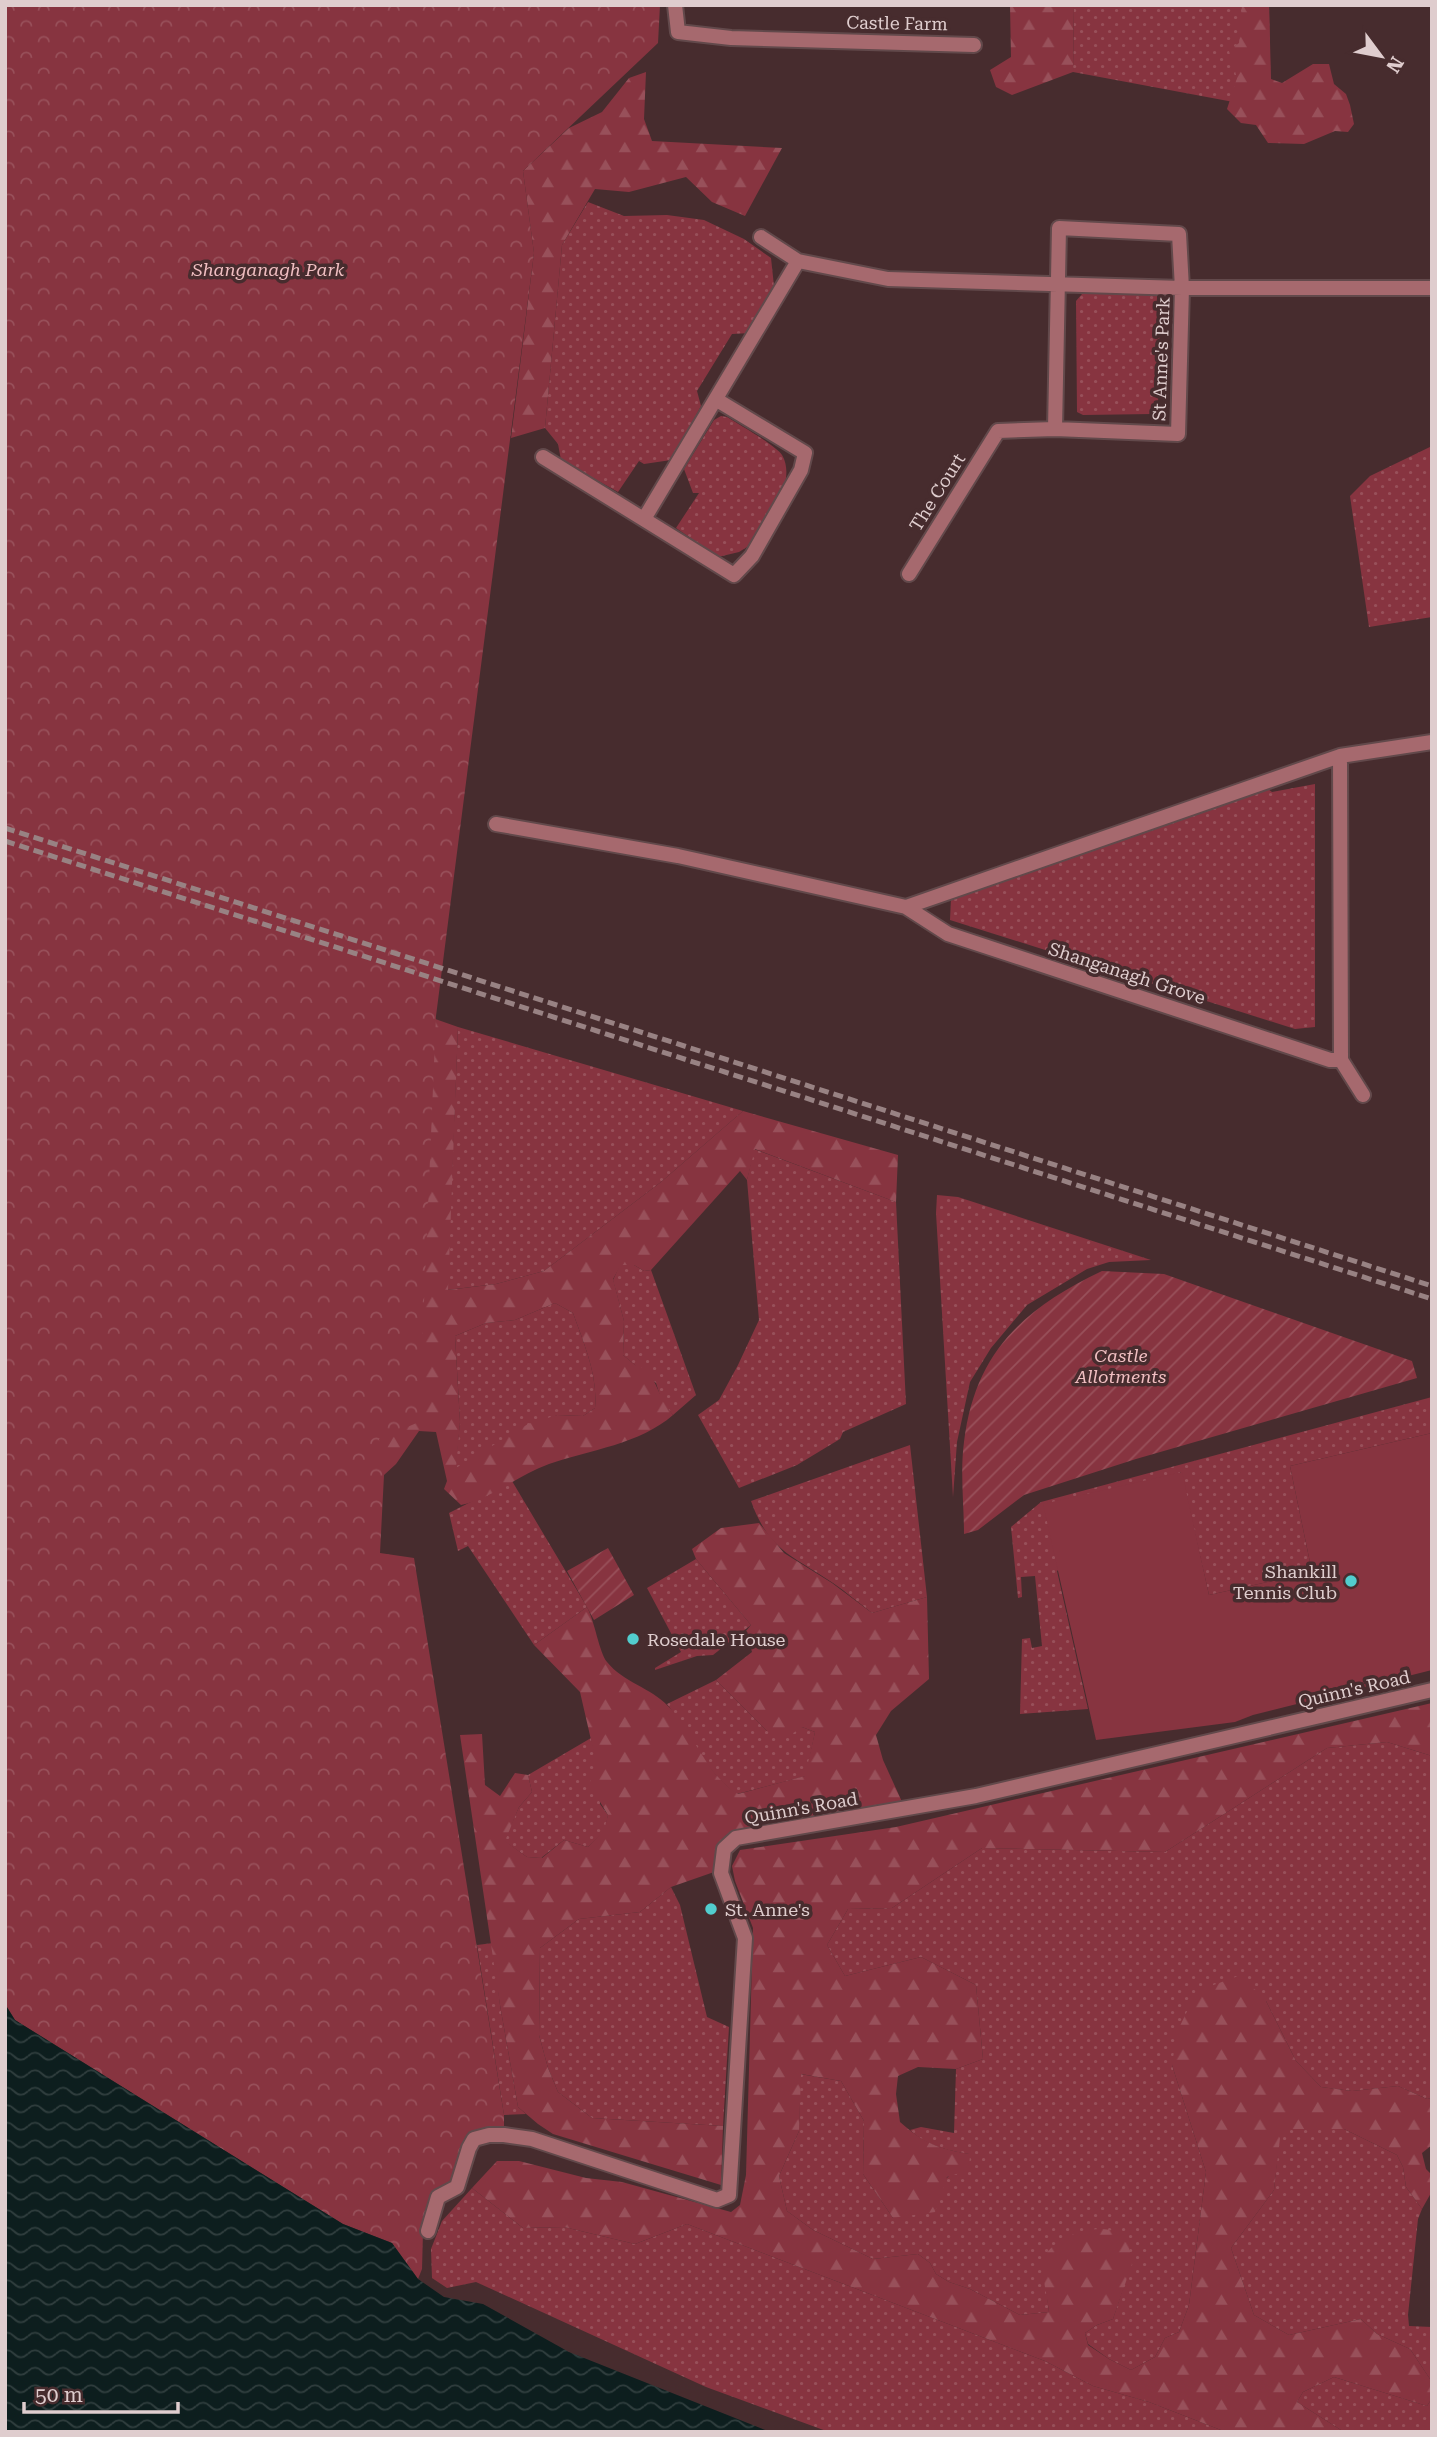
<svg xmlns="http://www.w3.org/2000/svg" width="1437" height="2437" viewBox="0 0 1437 2437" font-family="'Roboto Serif',serif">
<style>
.grass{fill:url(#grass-dots)}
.forest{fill:url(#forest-firs);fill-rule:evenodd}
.park{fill:url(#park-crowns)}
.garden{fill:url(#garden-furrows)}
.pitch{fill:#873440}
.water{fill:url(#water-waves)}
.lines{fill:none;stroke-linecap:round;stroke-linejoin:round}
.street-casing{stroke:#62494b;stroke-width:18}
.street{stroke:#a6696e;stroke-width:14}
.rail{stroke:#988283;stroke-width:5;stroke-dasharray:10 5;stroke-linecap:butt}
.poi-dot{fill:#52cdce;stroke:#472c2e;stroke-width:2.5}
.labels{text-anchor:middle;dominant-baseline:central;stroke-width:7;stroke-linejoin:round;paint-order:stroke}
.street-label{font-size:18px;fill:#dfcdce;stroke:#472c2e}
.park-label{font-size:18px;font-style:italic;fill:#f0bec1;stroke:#472c2e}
.poi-label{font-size:18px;fill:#dfcdce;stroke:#472c2e;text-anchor:start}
</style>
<defs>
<pattern id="grass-dots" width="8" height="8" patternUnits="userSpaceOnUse" patternTransform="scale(1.75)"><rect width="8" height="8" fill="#873440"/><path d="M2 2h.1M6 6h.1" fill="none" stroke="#98505a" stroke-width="1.8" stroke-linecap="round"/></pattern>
<pattern id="forest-firs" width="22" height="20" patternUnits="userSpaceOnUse" patternTransform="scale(1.75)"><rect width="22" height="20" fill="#873440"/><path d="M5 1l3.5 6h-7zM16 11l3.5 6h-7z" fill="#98505a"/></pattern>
<pattern id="park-crowns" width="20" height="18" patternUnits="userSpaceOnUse" patternTransform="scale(1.75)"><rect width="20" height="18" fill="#873440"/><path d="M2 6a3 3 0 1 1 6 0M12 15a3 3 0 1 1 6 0" fill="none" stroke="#98505a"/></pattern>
<pattern id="garden-furrows" width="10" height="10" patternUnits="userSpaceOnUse" patternTransform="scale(1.75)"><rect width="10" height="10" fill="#873440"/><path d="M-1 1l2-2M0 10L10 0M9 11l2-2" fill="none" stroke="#98505a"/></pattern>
<pattern id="water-waves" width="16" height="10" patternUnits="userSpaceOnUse" patternTransform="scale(1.75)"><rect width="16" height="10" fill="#0d1e1e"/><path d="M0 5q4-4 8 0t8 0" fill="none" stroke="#303e3e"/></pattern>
</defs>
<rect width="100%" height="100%" fill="#472c2e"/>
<!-- grass -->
<path class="grass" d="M1074,5H1269L1271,109L1073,72Z
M588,202L624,216L667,215L704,220L744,239L771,258L774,286L765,308L750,333L732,334L697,391L701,406L671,460L644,464L639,461L618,492L561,460L558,444L545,428L562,245Z
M1082,294H1153L1157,296L1160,307L1158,406L1152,414L1083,415L1077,412L1076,301Z
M721,416L727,417C738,424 777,446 782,455C788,465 787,477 784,488L747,547L739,552L718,557L676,528L699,493H693L684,469L714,420Z
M1432,446V617L1369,627L1350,496L1370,476Z
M1315,784V1027L1295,1029L950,920L951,898L1268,789L1272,792Z
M458,1027L743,1111L661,1182L544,1271L496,1284L447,1290Z
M754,1149L896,1202L906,1404L843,1432L840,1439L797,1465L739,1488L698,1415L719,1400L738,1365L759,1320L747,1180Z
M937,1195L958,1197L1151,1260L1109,1262L1087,1269L1027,1305L991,1348L970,1382L957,1442L953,1497L936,1213Z
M620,1265H634L644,1271L651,1270L696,1395L673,1415L662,1402L656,1383L623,1355L624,1321L613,1280Z
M555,1303L573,1313C584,1344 598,1375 595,1408L583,1416L557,1415L455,1469L460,1422L455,1336L486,1323L515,1320Z
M1432,1397V1433L1290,1466L1312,1572L1209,1595L1181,1472L1057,1571L1088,1709L1020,1714L1022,1639L1030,1638L1032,1648L1042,1646L1035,1576L1021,1577L1022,1597L1018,1598L1011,1527L1041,1502Z
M910,1445L927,1597L872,1613C859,1603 846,1592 833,1583C792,1555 769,1551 751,1501Z
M512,1481L587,1607L534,1645L468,1546L458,1551L449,1513Z
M696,1559L751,1625L713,1655L697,1656L655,1670V1668L681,1652L647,1588Z
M716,1680L767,1731L802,1727L815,1732L806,1776L737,1794C708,1776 689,1732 667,1704Z
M591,1738L598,1766L600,1804L608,1815L605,1830L588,1847L564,1840L541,1858L527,1857L504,1841L519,1807L532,1792L528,1775Z
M1387,1742L1432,1756V2098L1427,2099L1398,2086L1352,2091L1321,2087L1296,2061L1266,2001L1172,2065L1206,2172L1189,2305L1179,2332L1165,2338L1155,2357L1131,2370L1109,2359L1088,2344L1085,2333L1097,2325L1113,2319L1131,2264L1043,2262L1049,2312L1020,2315L970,2289L949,2282L936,2274L930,2263L918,2254L873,2259L813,2230L787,2211L779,2176L799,2131L800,2074L841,2081L864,2121L863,2174L893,2218L948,2177L969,2154C946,2150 927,2146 910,2130L921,2127L954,2133L956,2069L983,2059L976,1985L921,1957L845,1976L827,1945L848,1909L892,1908L982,1848L1165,1852L1327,1748Z
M671,1887L680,1905L707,2017L729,2027L723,2126L592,2118L558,2092L548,2068L539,2035L540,1948L579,1919L640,1912Z
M493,1943L500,2005L518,2107L526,2114L504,2115L477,1945Z
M1280,2129H1344L1397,2155L1403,2167L1406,2187L1422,2209L1418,2219L1408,2315L1409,2326L1432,2327V2382L1410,2349L1377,2334L1361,2319L1289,2335L1254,2315L1231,2248L1274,2190Z
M472,2188L523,2228L564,2227L635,2244L687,2224L1045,2361L1093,2386L1149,2402L1226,2432H950L948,2430L946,2432H829L706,2387L476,2282L447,2288L432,2278L431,2249L442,2221Z
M1334,2377L1427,2406L1432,2398V2432H1344L1297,2402L1303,2392Z"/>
<!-- forest -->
<path class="forest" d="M1010,5H1074L1073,72L1012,95L996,87L990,70L1011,57Z
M1242,5H1269L1271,79L1282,83L1313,64H1329L1334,84L1346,94L1350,105L1354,124L1348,132L1335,131L1304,144L1268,143L1256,125L1241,123L1227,109L1237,78L1229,51L1239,43Z
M646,72L644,119L652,141L782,148L745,216L712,202L686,177L629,192L595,189L562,245L545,428L511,438L534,253L523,171L569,128L602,112L629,78Z
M350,989L458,1027L448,1290L496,1284L544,1271L661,1182L743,1111L898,1155L896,1202L755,1149L747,1180L740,1171L651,1270L644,1271L634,1265H621L613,1279L624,1321L623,1355L635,1365L647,1369C658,1385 660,1400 673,1415C640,1444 590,1450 549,1464C519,1475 492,1498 461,1505L444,1489L447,1481L436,1432L419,1431L396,1464L384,1475L366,1448ZM555,1303L573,1313C584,1344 598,1375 595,1408L583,1416L557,1415L528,1424L456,1468L460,1422L455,1336L486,1323L515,1320Z
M759,1523L784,1553L832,1583L872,1613L927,1597L929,1679L891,1711L876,1735L883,1760L903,1804L739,1831L714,1872L671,1887L640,1912L579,1919L540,1948L539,2035L548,2068L558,2092L592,2118L723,2126L721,2185L553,2134L538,2124L518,2107L500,2005L460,1735L482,1734L485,1785L500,1796L515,1773L528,1775L532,1792L519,1807L505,1841L527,1857L542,1858L564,1840L588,1847L604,1830L608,1815L589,1784L597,1766L580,1692L534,1645L587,1607C595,1622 599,1652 607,1662C623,1682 651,1688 668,1706C694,1732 705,1774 738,1794L805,1776L815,1732L802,1727L786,1738L767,1731L716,1680L752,1652L746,1631L751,1625L696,1559L692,1549L721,1528Z
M1432,1703V1756L1387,1742L1327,1748L1165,1852L982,1848L892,1908L848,1909L827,1945L845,1976L921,1957L976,1985L983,2059L956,2069L918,2067L898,2076L896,2094L900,2122C924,2143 938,2149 970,2154L969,2170L947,2177L935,2212L893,2218L863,2174L864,2121L841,2081L801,2074L799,2131L779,2176L787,2211L813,2230L873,2259L918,2254L930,2263L936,2274L949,2282L970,2289L1020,2315L1049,2312C1048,2301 1041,2270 1043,2262C1048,2239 1089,2225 1109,2230C1115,2231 1123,2237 1128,2240L1132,2264L1113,2319L1097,2325L1085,2333L1088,2345L1109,2359L1131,2370L1155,2357L1165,2338L1179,2332L1189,2305L1206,2172L1172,2065L1177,2032L1197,1991L1241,1975L1266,2001L1296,2061L1321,2087L1352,2091L1398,2086L1427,2099L1432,2098V2145L1422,2153L1426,2169L1432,2175L1431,2193L1422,2209L1406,2187L1403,2167L1397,2155L1344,2129H1281L1274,2190L1231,2248L1254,2315L1289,2335L1361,2319L1377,2334L1410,2349L1432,2382V2398L1427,2406L1334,2377L1303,2392L1297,2402L1344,2432H1226L1149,2402L1093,2386L1045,2361L687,2224L635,2244L564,2227L523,2228L472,2188L497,2161H519L586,2178L622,2182L731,2212L740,2205L746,2175L753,1928L735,1881L732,1866L740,1850L896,1827Z"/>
<!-- park -->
<path class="park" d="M5,5H660L658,43L523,171L534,253L436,1016L419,1422L379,1439L384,1475L380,1553L414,1558L504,2115V2135L474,2139L457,2187L438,2197L423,2232L422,2269L418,2279L392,2243L343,2224L15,2020L5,2004Z"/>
<!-- garden -->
<path class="garden" d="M1102,1271L1164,1274L1412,1361L1417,1378L1136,1459L1024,1495L978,1530L964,1534C964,1504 960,1472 964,1442C975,1352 1023,1309 1102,1271Z
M608,1548L634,1595L594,1620L567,1571Z"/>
<!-- pitch -->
<path class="pitch" d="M1432,1433V1670L1253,1715L1235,1722L1096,1740L1043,1504L1182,1472L1209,1595L1312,1572L1290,1466Z"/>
<!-- water -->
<path class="water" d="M5,2004L15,2020L343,2224L392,2243L418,2279L444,2297L483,2304L569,2352L770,2432H5Z"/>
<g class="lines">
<!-- street casing -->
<g class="street-casing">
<path id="street" d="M675,5L678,32L731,38L974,45
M1059,228L1179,234L1182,288L1178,434L1055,429Z
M761,237L798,261
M543,457L734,575L752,556L801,470L805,453L717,400
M644,519L798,261L888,279L1182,288H1432
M909,574L998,431L1055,429
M496,824L678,856L906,907L1340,756L1432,742
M906,907L948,934L1330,1060H1341L1340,756
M1341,1060L1363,1095
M428,2231L438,2197L457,2187L469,2148L474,2139L489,2135H504L532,2139L717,2200L729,2195L745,1938L721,1873L724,1849L736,1838L976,1796L1432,1690"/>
</g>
<!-- street -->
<use href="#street" class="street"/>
<!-- rail -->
<path class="rail" d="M5,828L1432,1286
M5,841L1432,1299"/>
</g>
<!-- markers -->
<g class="poi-dot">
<circle cx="1351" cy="1581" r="7"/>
<circle cx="633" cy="1639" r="7"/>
<circle cx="711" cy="1909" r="7"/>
</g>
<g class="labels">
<!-- street labels -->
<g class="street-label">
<text transform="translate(897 23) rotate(1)">Castle Farm</text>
<text transform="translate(1161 359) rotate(-88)">St Anne's Park</text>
<text transform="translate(937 492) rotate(-58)">The Court</text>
<text transform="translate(1127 973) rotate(18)">Shanganagh Grove</text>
<text transform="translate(1354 1689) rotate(-13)">Quinn's Road</text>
<text transform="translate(801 1808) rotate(-10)">Quinn's Road</text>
</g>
<!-- park labels -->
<g class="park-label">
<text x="268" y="269">Shanganagh Park</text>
<text x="1121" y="1355">Castle<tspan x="1121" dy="21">Allotments</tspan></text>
</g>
<!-- poi labels -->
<g class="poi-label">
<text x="1337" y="1571" text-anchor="end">Shankill<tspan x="1337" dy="21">Tennis Club</tspan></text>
<text x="647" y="1639">Rosedale House</text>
<text x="725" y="1909">St. Anne's</text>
</g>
</g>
<!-- border -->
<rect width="1437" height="2437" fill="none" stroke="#dfcdce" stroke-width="14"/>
<!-- north arrow -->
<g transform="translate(1381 56) rotate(122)" stroke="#472c2e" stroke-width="5" paint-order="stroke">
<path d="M0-5L12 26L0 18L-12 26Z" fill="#dfcdce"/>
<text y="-10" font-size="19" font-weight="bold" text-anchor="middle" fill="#dfcdce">N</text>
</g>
<!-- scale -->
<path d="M24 2402v10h154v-10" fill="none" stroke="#dfcdce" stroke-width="3.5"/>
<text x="35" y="2402" font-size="21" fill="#dfcdce" stroke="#472c2e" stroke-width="5" paint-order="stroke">50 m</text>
</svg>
